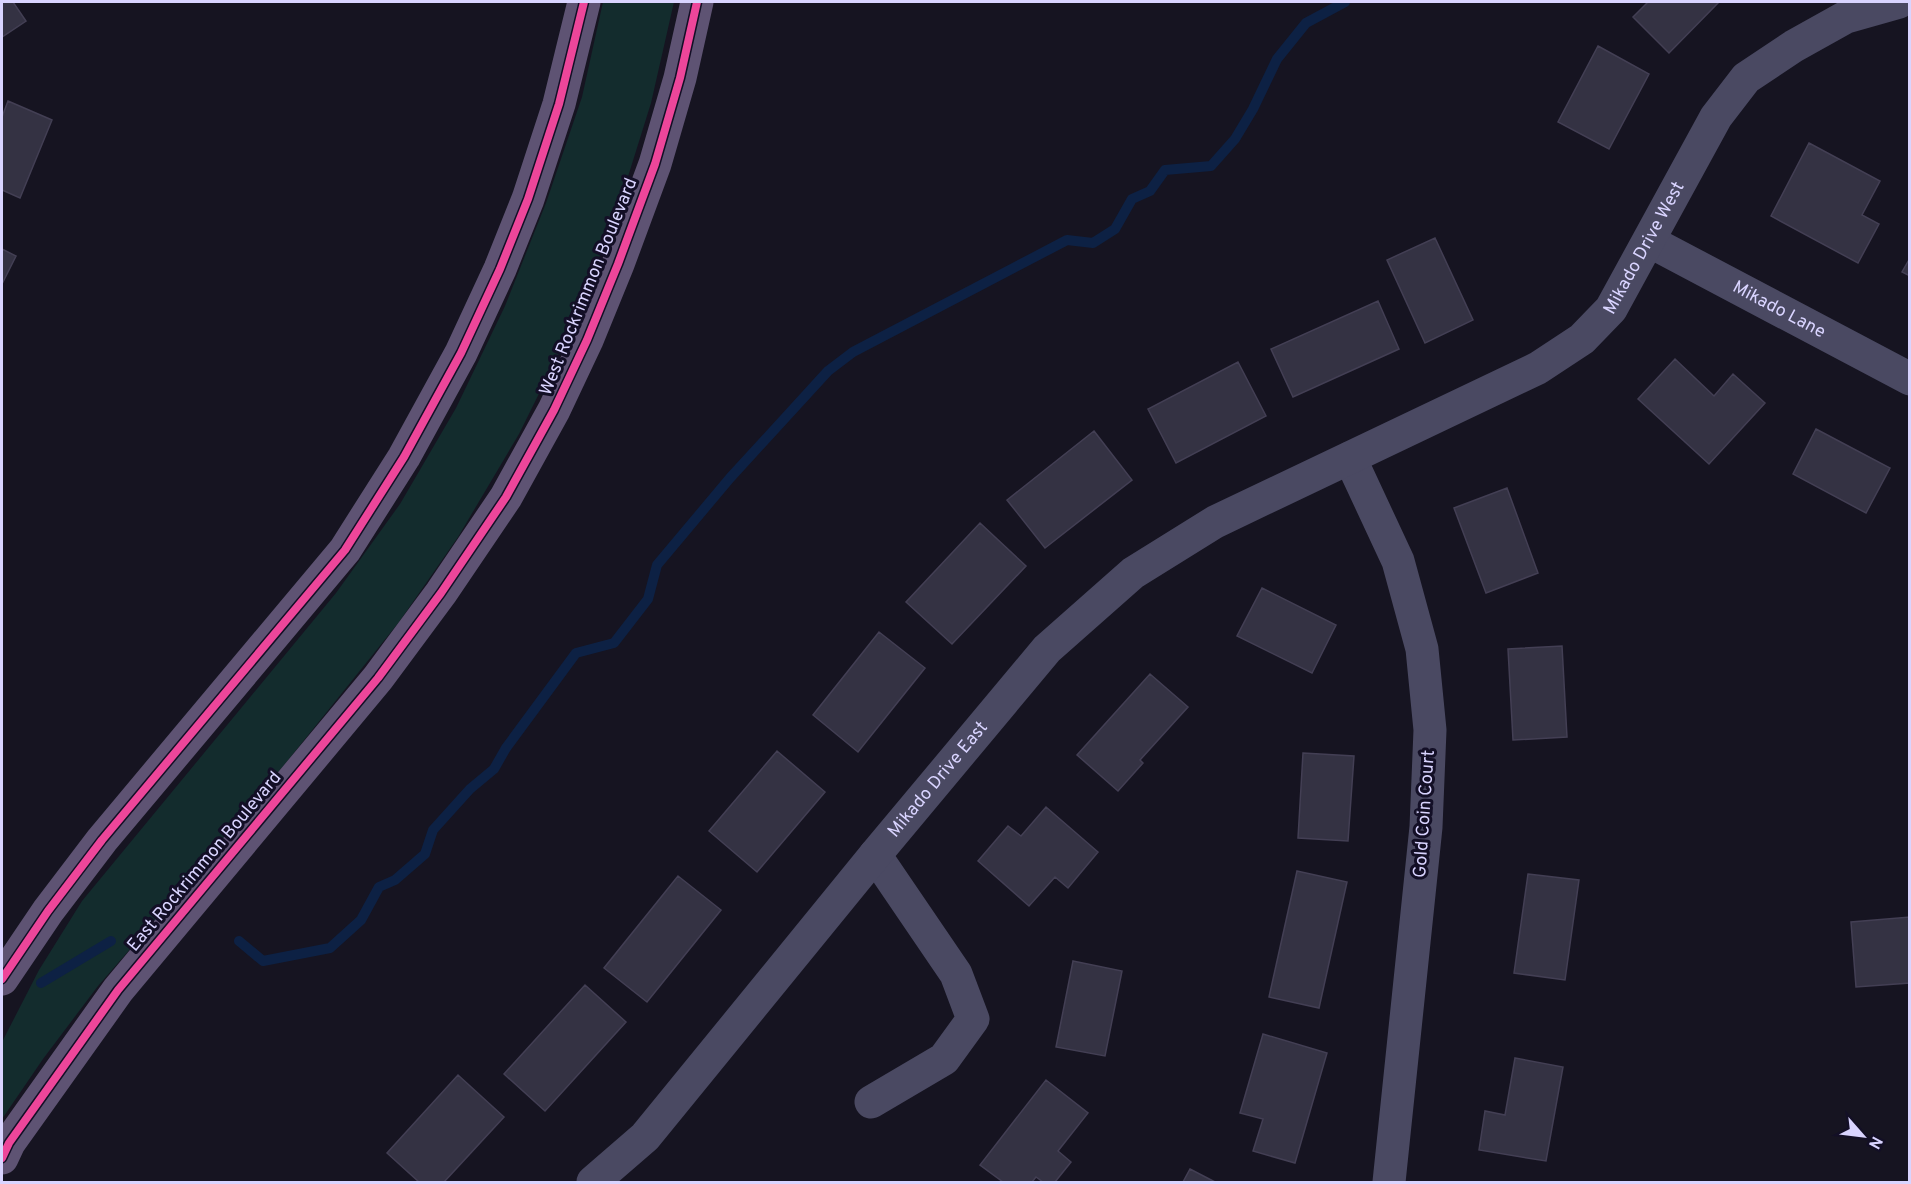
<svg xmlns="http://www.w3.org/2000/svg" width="1911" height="1184" viewBox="0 0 1911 1184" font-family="Overpass,sans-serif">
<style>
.green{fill:#132c2d}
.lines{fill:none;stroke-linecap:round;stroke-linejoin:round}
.stream{stroke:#0d2144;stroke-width:10}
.building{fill:#343243;stroke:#433f54;stroke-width:1.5}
.minor{stroke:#4a4962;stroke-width:33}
.major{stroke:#5e5373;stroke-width:33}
.cycleway-casing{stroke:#130f26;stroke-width:11}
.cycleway{stroke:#ed469a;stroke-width:8}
.labels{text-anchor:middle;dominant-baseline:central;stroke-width:6;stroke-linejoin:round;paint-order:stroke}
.street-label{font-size:18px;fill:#d9d4ff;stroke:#130f26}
</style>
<rect width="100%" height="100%" fill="#161421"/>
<!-- green -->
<path class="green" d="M603,2H674L651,103L616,215L570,331L519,434L458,537L399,622L211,856L98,986L43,1059L2,1119V1042L39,970L82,901L336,593L400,504L456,408L505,306L546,203L582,97Z"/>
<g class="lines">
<!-- stream -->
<path class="stream" d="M239,941L263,961L330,948L361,920L379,887L395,880L425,854L433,830L470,789L494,769L506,748L576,653L614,643L648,599L657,565L730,478L828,371L853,352L1067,240L1093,243L1115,229L1132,199L1150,191L1165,170L1211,166L1235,139L1253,109L1277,59L1306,23L1345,2
M41,983L111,941"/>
</g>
<!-- building -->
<path class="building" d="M2,2H13L26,21L2,37Z
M1648,2H1719L1669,53L1633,17Z
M1598,46L1649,74L1609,149L1558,122Z
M8,101L52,120L20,198L2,190V117Z
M1809,143L1880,181L1862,215L1879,224L1858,263L1771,216Z
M1435,238L1473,320L1425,343L1387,260Z
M2,249L16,256L2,284Z
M1910,258V276L1902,272Z
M1378,301L1399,349L1293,397L1271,349Z
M1675,359L1714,396L1733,374L1765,403L1709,464L1638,399Z
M1238,362L1266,416L1176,463L1148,409Z
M1816,429L1890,468L1866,513L1793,474Z
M1094,431L1132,480L1045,548L1007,500Z
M1507,488L1538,573L1486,593L1454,508Z
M980,523L1026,566L952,644L906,602Z
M1262,588L1336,625L1312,673L1237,636Z
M879,632L925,668L858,752L813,715Z
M1562,646L1567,737L1513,740L1508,649Z
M1150,674L1188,707L1140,760L1143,763L1118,791L1077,755Z
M777,751L825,792L757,872L709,831Z
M1303,753L1354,756L1348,841L1298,838Z
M1046,807L1098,852L1068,888L1055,877L1029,906L978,861L1008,826L1021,836Z
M1297,871L1347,882L1319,1008L1269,997Z
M1528,874L1579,880L1565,980L1514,973Z
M678,876L721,910L647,1002L604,968Z
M1910,917V983L1856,987L1851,922Z
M1073,961L1122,971L1105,1056L1056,1047Z
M585,985L626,1022L545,1111L504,1074Z
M1263,1034L1327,1053L1295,1163L1253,1151L1263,1119L1240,1113Z
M1515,1058L1563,1067L1546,1161L1479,1150L1485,1111L1505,1115Z
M458,1075L504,1117L444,1182H419L387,1153Z
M1046,1080L1088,1113L1058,1151L1071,1162L1055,1182H1043L1036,1177L1032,1182H1003L980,1165Z
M1190,1169L1215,1182H1183Z"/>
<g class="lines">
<!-- minor -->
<g class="minor">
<path id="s1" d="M1649,241L1910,379"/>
<path d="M1350,458L1398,561L1422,649L1430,730L1426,827L1389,1182"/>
<path d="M871,1102L944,1059L973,1019L956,974L875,855"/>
<path id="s2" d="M593,1182L645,1137L875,855L1047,649L1133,573L1215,522L1538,368L1582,339L1611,309L1716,117L1746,78L1794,46L1846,17L1899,2"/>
</g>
<!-- major -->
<path class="major" d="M2,979L48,911L102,840L345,550L404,457L461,353L500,269L528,199L559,104L584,2
M2,1158L9,1143L118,990L378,678L441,593L506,497L554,410L587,340L618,264L655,164L680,78L697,2"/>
<!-- cycleway casing -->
<g class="cycleway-casing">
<path id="cycleway" d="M2,979L48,911L102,840L345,550L404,457L461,353L500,269L528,199L559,104L584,2
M2,1158L9,1143L118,990L378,678L441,593L506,497L554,410L587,340L618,264L655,164L680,78L697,2"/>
</g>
<!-- cycleway -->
<use href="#cycleway" class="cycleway"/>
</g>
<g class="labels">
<!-- street labels -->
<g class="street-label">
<text stroke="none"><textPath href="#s2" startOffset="1434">Mikado Drive West</textPath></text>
<text transform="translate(589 287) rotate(-68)">West Rockrimmon Boulevard</text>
<text stroke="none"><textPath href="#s1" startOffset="147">Mikado Lane</textPath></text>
<text stroke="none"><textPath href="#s2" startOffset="531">Mikado Drive East</textPath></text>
<text transform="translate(1425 814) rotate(-86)">Gold Coin Court</text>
<text transform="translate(205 862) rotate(-50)">East Rockrimmon Boulevard</text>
</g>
</g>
<!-- border -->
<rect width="1911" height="1184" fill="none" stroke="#d9d4ff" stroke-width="6"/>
<!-- north arrow -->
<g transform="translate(1863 1136) rotate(118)" stroke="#130f26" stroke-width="4.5" paint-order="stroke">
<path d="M0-4.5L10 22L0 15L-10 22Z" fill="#d9d4ff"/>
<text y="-9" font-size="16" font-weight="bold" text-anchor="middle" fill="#d9d4ff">N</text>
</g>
</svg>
